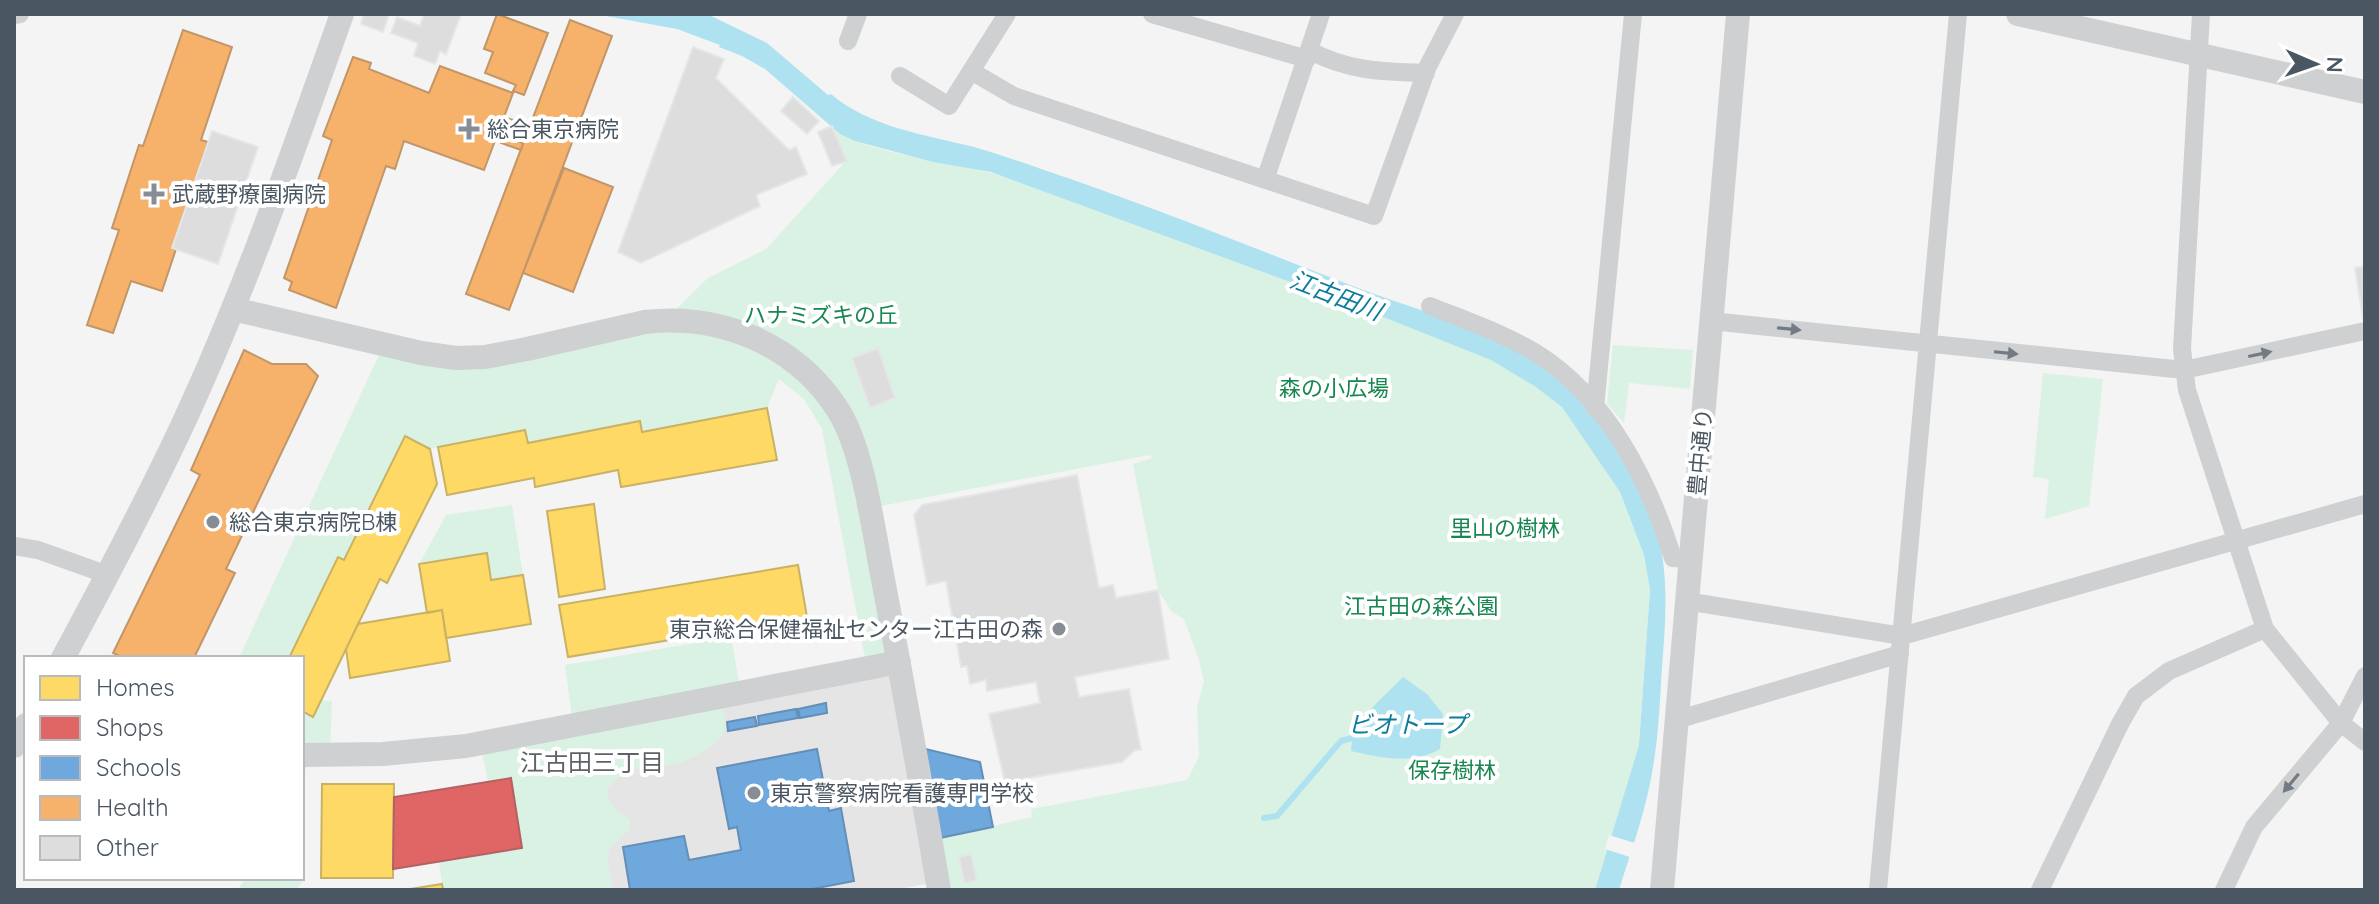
<svg xmlns="http://www.w3.org/2000/svg" width="2379" height="904" viewBox="0 0 2379 904" font-family="Quicksand,'Noto Sans JP',sans-serif">
<style>
.education{fill:#e6e5e6}
.green{fill:#d9f2e3}
.water{fill:#aee2f0}
.pier{fill:#f4f4f4}
.homes{fill:#ffd966;stroke:#c9b264;stroke-width:2}
.shops{fill:#e06666;stroke:#b36164;stroke-width:2}
.schools{fill:#6fa8dc;stroke:#648fb7;stroke-width:2}
.health{fill:#f6b26b;stroke:#c29668;stroke-width:2}
.lines{fill:none;stroke-linecap:round;stroke-linejoin:round}
.stream{stroke:#aee2f0;stroke-width:6}
.building{fill:#ddddde;stroke:#e5e6e7;stroke-width:2}
.minor{stroke:#ced0d2;stroke-width:18}
.tertiary{stroke:#ced0d2;stroke-width:24}
.oneway{fill:#727b83}
.poi-dot{fill:#868d94;stroke:#fff;stroke-width:3}
.labels{text-anchor:middle;dominant-baseline:central;stroke-width:8;stroke-linejoin:round;paint-order:stroke}
.poi-label{font-size:22px;fill:#4a5661;stroke:#fff;text-anchor:start}
.park-label{font-size:22px;fill:#17864f;stroke:#fff}
.street-label{font-size:22px;fill:#4a5661;stroke:#fff}
.water-label{font-size:24px;font-style:italic;fill:#0c7c9b;stroke:#fff}
.neighbourhood-label{font-size:24px;fill:#5f6368;stroke:#fff}
</style>
<rect width="100%" height="100%" fill="#f4f4f4"/>
<!-- education -->
<path class="education" d="M899,662L937,882L893,890H604L574,725Z"/>
<!-- green -->
<path class="green" d="M832,126C859,153 952,162 991,173C1005,176 1018,182 1032,186L1353,305L1492,360L1537,387L1562,407L1620,492L1644,555L1650,590L1639,745L1595,890H939L930,840L1032,817L1031,809L1187,780L1199,757L1197,706L1204,682L1199,660L1184,619L1172,612L1158,590L1133,464L1152,458L1150,455L870,508L899,662L867,669L822,429L804,399L779,379L767,408L642,432L528,443L525,430L430,449L405,436L344,560L338,558L289,658H239L384,344L456,358L665,320L708,278L766,249L846,161Z
M1613,345L1693,350L1690,389L1629,383L1624,423L1607,404Z
M2043,373L2103,379L2089,506L2045,519L2049,479L2033,477Z
M512,505L523,575L491,580L486,553L419,564L446,515Z
M731,637L741,693L720,697C721,706 727,719 725,728C723,742 694,758 682,762C666,768 649,764 633,770C622,774 615,780 607,789C609,806 615,811 630,819V829L609,848L608,863L613,890H443L439,862L521,848L510,778L488,782L480,743L573,725L565,665Z
M321,700L332,701L330,755H308L302,788V711L313,717Z
M245,878H302L304,880L296,890H238Z"/>
<!-- water -->
<path class="water" d="M595,14H707L767,43L828,95L831,94C869,127 926,135 974,147C998,154 1021,162 1044,170C1146,204 1245,245 1345,283C1405,307 1498,330 1548,369C1596,407 1652,494 1662,554C1668,592 1665,630 1662,667C1660,698 1659,730 1654,761C1648,805 1632,848 1619,890H1595L1639,745L1650,590L1644,555L1620,492L1562,407L1536,387L1491,360L1353,305L991,172L933,162L855,141L840,134L765,69L742,56L719,47L720,45L677,29Z
M1403,677L1427,694L1443,714L1440,749C1412,765 1382,758 1351,751C1352,721 1383,698 1403,677Z"/>
<!-- pier -->
<path class="pier" d="M1609,835L1638,844L1633,858L1605,849Z"/>
<!-- homes -->
<path class="homes" d="M767,408L777,460L621,487L618,470L535,487L534,478L447,495L438,447L525,430L528,443L640,421L642,432Z
M405,436L430,449L437,484L387,583L380,579L313,717L302,711V658H289L338,557L344,560Z
M594,504L605,589L559,597L547,511Z
M487,553L491,580L523,575L531,624L446,638L442,610L427,613L419,564Z
M798,565L807,617L568,657L559,605Z
M442,610L450,661L350,678L346,649L358,624Z
M322,784H394L393,878H321Z
M442,884L443,890H404Z"/>
<!-- shops -->
<path class="shops" d="M511,778L522,848L393,869L394,797Z"/>
<!-- schools -->
<path class="schools" d="M826,703L827,713L800,718L798,709Z
M796,709L798,718L759,725L758,716Z
M755,717L757,726L728,731L727,722Z
M913,746L980,762L993,827L930,840Z
M817,749L829,811L841,808L854,881L807,890H630L623,847L684,836L689,860L741,850L737,827L729,829L717,768Z"/>
<!-- health -->
<path class="health" d="M497,14L548,33L524,95L513,91L516,85L485,73L493,52L484,49Z
M570,20L612,36L509,310L466,294Z
M183,30L232,47L201,140L208,142L172,248L176,249L162,291L131,281L113,333L87,325L119,230L112,228L139,145L143,146Z
M353,57L371,63L369,69L429,93L440,66L513,93L484,170L404,141L395,169L386,166L336,308L289,290L292,282L284,278L332,140L323,136Z
M504,117L519,122L513,139L523,143L521,150L501,143L506,127L501,126Z
M564,168L613,187L573,292L523,273Z
M244,350L272,364H306L318,376L226,569L235,573L194,658H124L113,653L200,475L191,470Z"/>
<g class="lines">
<!-- stream -->
<path class="stream" d="M1264,818L1277,816L1341,741L1352,738"/>
</g>
<!-- building -->
<path class="building" d="M364,14H389L383,32L361,24Z
M424,14H461L446,54L440,51L435,64L414,56L418,43L391,33L397,17L420,26Z
M693,47L724,59L716,78L789,150L796,147L807,174L756,195L760,206L641,263L618,252Z
M793,97L819,121L807,134L781,111Z
M832,126L847,161L832,166L818,132Z
M212,131L258,147L218,264L172,248Z
M2365,266V318H2363L2355,268Z
M878,348L895,398L870,408L852,358Z
M1077,475L1099,588L1113,585L1116,598L1158,590L1169,659L1075,677L1079,697L1129,689L1141,750H1135L1122,762L1005,782L989,714L1040,703L1036,682L987,691L986,680L970,684L967,666L961,667L946,581L927,585L914,515L922,505Z
M971,854L977,880L964,883L959,857Z"/>
<g class="lines">
<!-- minor -->
<path class="minor" d="M1152,14L1307,59
M2201,14L2182,349L2187,390L2265,629L2341,723L2365,742
M14,15L20,14
M848,41L858,14
M1309,50C1346,71 1384,72 1426,73
M971,71L1014,96L1374,216L1428,66L1455,14
M900,76L949,106L1007,14
M1265,180L1321,14
M1430,306C1465,320 1503,333 1536,353C1607,397 1649,481 1673,558L1690,559
M1711,321L2184,370L2365,331
M1595,408L1633,14
M14,546L38,550L108,575
M1686,601L1902,636L2365,504
M1676,720L1900,654
M1878,890L1958,14
M2040,890L2120,724L2136,696L2169,671L2265,629
M2224,890L2254,827L2341,723L2365,676"/>
<!-- tertiary -->
<path class="tertiary" d="M2018,14L2365,92
M233,309L421,353L456,358L485,357L527,349L645,322C721,313 797,345 838,410C863,449 873,528 882,574C902,679 921,784 939,890
M63,658C104,582 145,505 182,426C244,293 293,152 342,14
M14,746L26,725
M302,755L383,754L466,746L899,662
M1662,890L1738,14"/>
</g>
<!-- one-way arrows -->
<defs><path id="oneway-solid" d="M-6-.8H1V-3.2L6.5 0L1 3.2V.8H-6Z" transform="scale(2)"/></defs>
<g class="oneway">
<use href="#oneway-solid" transform="translate(1789 329) rotate(6)"/>
<use href="#oneway-solid" transform="translate(2006 353) rotate(6)"/>
<use href="#oneway-solid" transform="translate(2260 354) rotate(-12)"/>
<use href="#oneway-solid" transform="translate(2291 783) rotate(130)"/>
</g>
<!-- markers -->
<g class="poi-dot">
<path d="M465 117h8v8h8v8h-8v8h-8v-8h-8v-8h8z"/>
<path d="M150 182h8v8h8v8h-8v8h-8v-8h-8v-8h8z"/>
<circle cx="213" cy="522" r="8"/>
<circle cx="1059" cy="629" r="8"/>
<circle cx="754" cy="793" r="8"/>
</g>
<g class="labels">
<!-- poi labels -->
<g class="poi-label">
<text x="487" y="129">総合東京病院</text>
<text x="172" y="194">武蔵野療園病院</text>
<text x="229" y="522">総合東京病院B棟</text>
<text x="1043" y="629" text-anchor="end">東京総合保健福祉センター江古田の森</text>
<text x="770" y="793">東京警察病院看護専門学校</text>
</g>
<!-- park labels -->
<g class="park-label">
<text x="821" y="315">ハナミズキの丘</text>
<text x="1334" y="388">森の小広場</text>
<text x="1505" y="528">里山の樹林</text>
<text x="1421" y="606">江古田の森公園</text>
<text x="1452" y="770">保存樹林</text>
</g>
<!-- street labels -->
<g class="street-label">
<text transform="translate(1700 452) rotate(-85)">豊中通り</text>
</g>
<!-- water labels -->
<g class="water-label">
<text transform="translate(1336 295) rotate(21)">江古田川</text>
<text x="1407" y="724">ビオトープ</text>
</g>
<!-- neighbourhood labels -->
<g class="neighbourhood-label">
<text x="592" y="762">江古田三丁目</text>
</g>
</g>
<!-- border -->
<rect width="2379" height="904" fill="none" stroke="#4a5661" stroke-width="32"/>
<!-- legend -->
<rect x="24" y="656" width="280" height="224" fill="#ffffff" stroke="#b7bbc0" stroke-width="2"/>
<rect x="40" y="676" width="40" height="24" fill="#ffd966" stroke="#b7bbc0" stroke-width="2"/>
<text x="96" y="696" font-size="24" fill="#4a5661">Homes</text>
<rect x="40" y="716" width="40" height="24" fill="#e06666" stroke="#b7bbc0" stroke-width="2"/>
<text x="96" y="736" font-size="24" fill="#4a5661">Shops</text>
<rect x="40" y="756" width="40" height="24" fill="#6fa8dc" stroke="#b7bbc0" stroke-width="2"/>
<text x="96" y="776" font-size="24" fill="#4a5661">Schools</text>
<rect x="40" y="796" width="40" height="24" fill="#f6b26b" stroke="#b7bbc0" stroke-width="2"/>
<text x="96" y="816" font-size="24" fill="#4a5661">Health</text>
<rect x="40" y="836" width="40" height="24" fill="#ddddde" stroke="#b7bbc0" stroke-width="2"/>
<text x="96" y="856" font-size="24" fill="#4a5661">Other</text>
<!-- north arrow -->
<g transform="translate(2315 64) rotate(92)" stroke="#ffffff" stroke-width="6" paint-order="stroke">
<path d="M0-6L14 30L0 20L-14 30Z" fill="#4a5661"/>
<text y="-12" font-size="22" font-weight="bold" text-anchor="middle" fill="#4a5661">N</text>
</g>
</svg>
